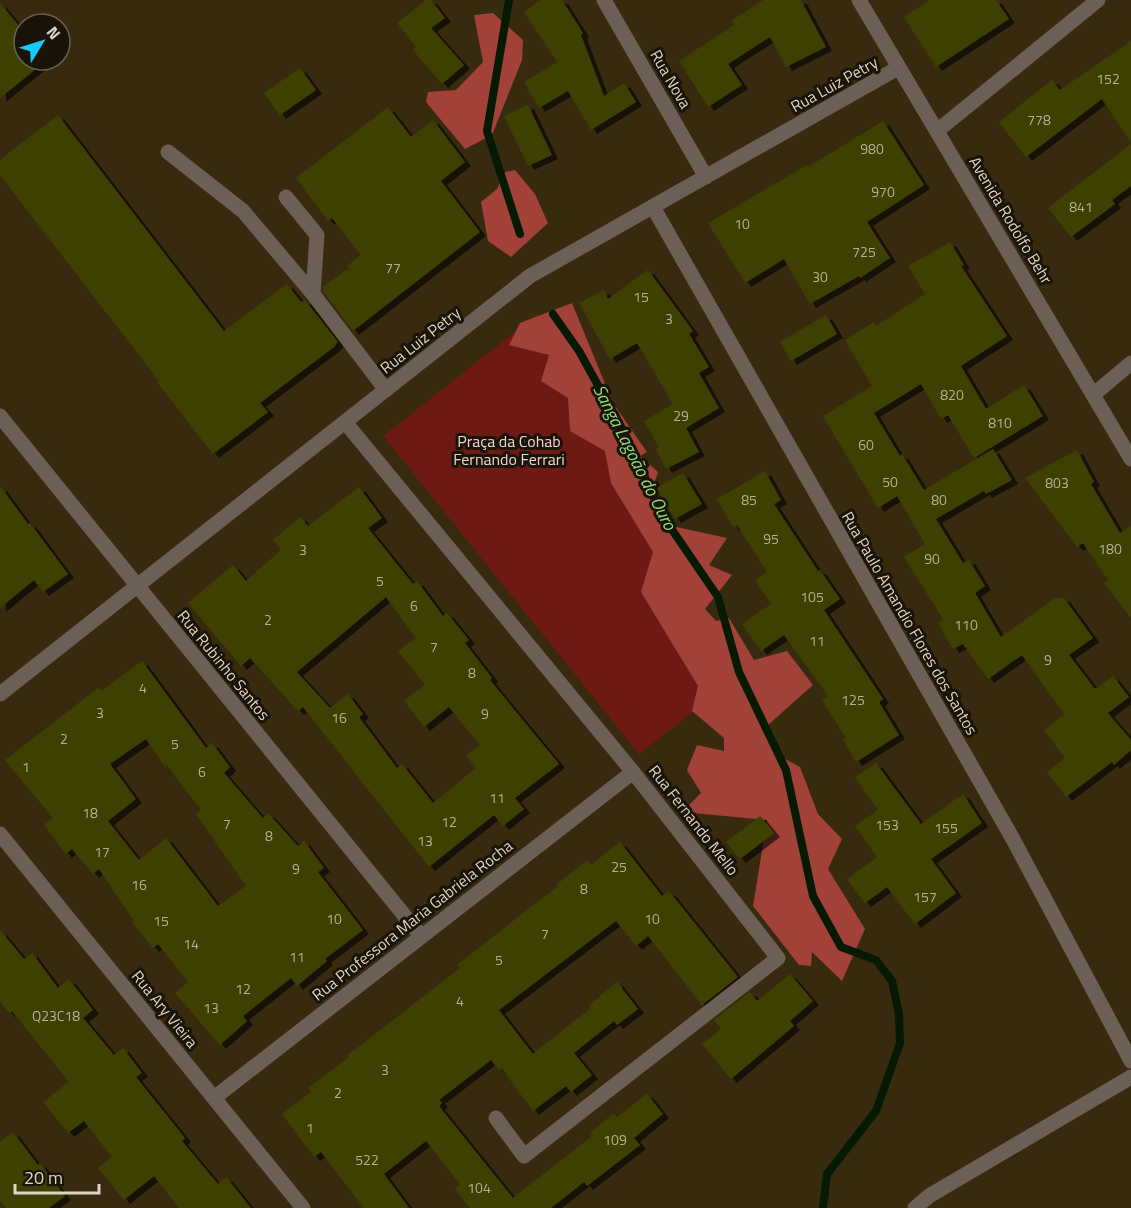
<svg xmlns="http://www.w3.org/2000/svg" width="1131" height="1208" viewBox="0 0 1131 1208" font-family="'Titillium Web',sans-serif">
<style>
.green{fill:#6e1a14}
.forest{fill:#a14137}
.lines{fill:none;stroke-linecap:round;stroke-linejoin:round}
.stream{stroke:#051903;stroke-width:8}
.building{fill:#3e4104;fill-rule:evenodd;filter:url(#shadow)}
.minor{stroke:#6b5f56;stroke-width:15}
.labels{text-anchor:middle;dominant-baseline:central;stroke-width:6;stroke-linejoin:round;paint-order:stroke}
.number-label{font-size:14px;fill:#b5b096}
.street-label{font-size:16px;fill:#ddd5c6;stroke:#1a1408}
.park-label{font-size:16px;fill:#eed2cd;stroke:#1a1408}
.water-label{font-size:18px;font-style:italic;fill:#8adf79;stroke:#1a1408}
</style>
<defs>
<filter id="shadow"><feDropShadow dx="6" dy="4" stdDeviation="0" flood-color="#0009"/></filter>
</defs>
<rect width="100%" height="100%" fill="#372a0e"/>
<!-- green -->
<path class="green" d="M539,313L725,687L639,754L383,436Z"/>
<!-- forest -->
<path class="forest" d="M493,13L523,40L522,60L492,135L465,149L426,102L428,92L456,90L483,62L474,15Z
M515,170L535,194L548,223L511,257L488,241L481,202L497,189L505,172Z
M572,303L613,403L647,452L640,456L658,472L651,494L672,526L727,538L709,565L732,575L705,609L716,621L729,618L754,660L787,651L813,685L768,725L776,754L800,767L818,814L842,839L828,869L865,929L842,981L812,952L811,966L799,965L753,906L767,820L682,812L701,793L687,770L697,745L724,751V738L692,711L698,686L641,592L653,552L611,483L605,451L570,431L568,398L541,381L549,355L509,345L520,323Z"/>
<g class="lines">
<!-- stream -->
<path class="stream" d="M509,0L487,131L520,234
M553,314L579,351L625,434L662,515L718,597L739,672L786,770L813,896L841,947L876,960L892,981L899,1014L900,1043L876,1111L827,1174L823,1208"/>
</g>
<!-- building -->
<path class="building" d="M426,0H431L445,18L431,28L464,65L442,84L413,50L416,47L397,23Z
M541,0H562L583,33L581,35L604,96L624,83L636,102L591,130L568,91L539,108L524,82L557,62L524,12Z
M763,0H801L826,47L786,67L770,37L728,64L742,85L708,107L679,61L734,25L731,21Z
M930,0H996L1009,19L936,67L904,17Z
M0,3L24,32V60H47L0,98Z
M1131,41V143L1102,99L1026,157L999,122L1052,80L1060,90Z
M300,68L316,90L280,115L264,93Z
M528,105L552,155L528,166L504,116Z
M388,107L411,137L433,120L465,162L441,181L480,232L353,331L323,291V287L349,268L347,266L361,255L332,218L328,221L296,178Z
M58,115L224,331L287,284L301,302L305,300L338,342L334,347L260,403L268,412L213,454L157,382L159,381L0,175V160Z
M883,121L924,185L867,222L890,258L860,278L859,276L810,304L784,259L745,283L708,223L807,165L808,167Z
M1131,144V186L1112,200L1115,204L1071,237L1048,208Z
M950,242L964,265L961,266L1007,336L961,366L986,409L1024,385L1043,416L974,458L948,415L941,419L921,384L874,413L900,456L902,454L924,490L993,449L1012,480L986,494L984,491L936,519L963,563L969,560L985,586L975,593L1001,637L1055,598H1064L1093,638L1069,655L1095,689L1113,676L1129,697L1108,713L1131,740V750L1114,765L1112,762L1066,797L1047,772L1065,758L1044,730L1064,714L1022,655L988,679L963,644L953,649L938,623L943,619L904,557L925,544L897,496L878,508L823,416L872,386L845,340L874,322L876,326L925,294L908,266Z
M648,270L693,331L689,334L709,367L699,373L719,408L686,428L699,452L666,469L656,449L659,447L644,421L673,404L637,343L610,359L579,303L604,290L608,299Z
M826,315L837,334L791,361L780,342Z
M1077,450L1094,482L1091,484L1120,533L1131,526V618L1104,583L1108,580L1083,543L1077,547L1025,478Z
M765,471L781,500L774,504L818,571L820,570L840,599L824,610L883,699L879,702L899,735L856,762L843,740L846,738L822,700L828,696L784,635L761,651L742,624L771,604L755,580L767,572L737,525L733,527L717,499Z
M683,473L702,504L675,519L656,488Z
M0,486L28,524L30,523L68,574L43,592L34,580L0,608Z
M359,487L382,518L368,528L413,584L417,581L443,616L447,613L469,640L465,643L492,678L490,680L559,764L515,798L524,809L503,826L494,815L429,867L303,707L298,711L250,658L241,666L188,603L233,565L246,581L281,550L273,540L300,517L308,526ZM386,597L416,638L398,651L425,685L404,701L424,727L449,707L480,745L466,755L476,768L433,803L402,764L397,768L359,717L363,714L348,694L330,708L297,672Z
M142,661L206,748L212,743L230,767L224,773L263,818L268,813L298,846L304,841L324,868L318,872L363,930L325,959L327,961L297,986L291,978L243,1016L247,1021L220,1045L175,993L188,982L158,944L153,948L132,922L134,921L99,869L93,874L72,849L66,854L44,825L53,818L5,760L98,688L101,691ZM146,739L165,767L167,765L201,810L196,814L246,886L218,906L166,838L139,860L108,821L136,799L110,764Z
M876,763L921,824L963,794L982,823L931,859L956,893L915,924L887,887L865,903L847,879L877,857L855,826L878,810L855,777Z
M760,816L774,833L740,859L726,842Z
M620,842L662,896L669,891L738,977L702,1005L648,936L636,946L616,921L499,1010L533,1054L591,1008L589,1005L617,982L638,1009L617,1025L614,1021L574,1053L592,1075L571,1092L566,1086L533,1111L502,1069L499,1070L491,1060L439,1100L442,1103L439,1106L513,1198L592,1136L590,1133L614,1113L617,1117L647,1094L663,1114L634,1138L640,1145L587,1186L584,1182L551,1208H470L455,1189L460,1184L426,1141L384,1174L409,1208H364L321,1152L314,1157L282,1114L311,1092L308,1088L349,1057L348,1055L460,968L457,965L558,886L556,885L588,860L591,865Z
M0,930L24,959L32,953L58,988L69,979L93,1010L83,1018L114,1055L123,1048L142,1073L136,1077L185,1138L182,1141L218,1184L226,1177L251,1208H179L154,1176L124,1200L98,1168L112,1157L84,1121L68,1133L43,1102L69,1082L12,1011L9,1013L0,1001Z
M790,974L813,1001L790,1021L794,1026L731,1079L702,1044L721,1029L714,1020L750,992L757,1001Z
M13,1132L38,1165L40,1163L65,1196L49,1208H6L0,1201V1142Z"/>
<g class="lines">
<!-- minor -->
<path class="minor" d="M604,0L706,177
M859,0L1131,459
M937,131L1098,0
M168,152L243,211L313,294L386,390
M286,197L317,235L313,294
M653,207L1014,841L1131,1061
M1093,395L1131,363
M0,416L421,936
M345,422L633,772L778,958L524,1156L496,1118
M0,694L530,276L898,68
M0,834L303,1208
M214,1098L633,772
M915,1208L929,1196L1131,1077"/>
</g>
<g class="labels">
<!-- number labels -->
<g class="number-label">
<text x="1108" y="78">152</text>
<text x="1039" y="119">778</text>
<text x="872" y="148">980</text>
<text x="883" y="191">970</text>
<text x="1081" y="206">841</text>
<text x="742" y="223">10</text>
<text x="864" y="251">725</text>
<text x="393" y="267">77</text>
<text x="820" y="276">30</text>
<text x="641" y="296">15</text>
<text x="669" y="318">3</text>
<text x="952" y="394">820</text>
<text x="681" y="415">29</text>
<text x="1000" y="422">810</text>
<text x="866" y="444">60</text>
<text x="890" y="481">50</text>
<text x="1057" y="482">803</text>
<text x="749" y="499">85</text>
<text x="939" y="499">80</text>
<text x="771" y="538">95</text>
<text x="1110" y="548">180</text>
<text x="303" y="549">3</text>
<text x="932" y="558">90</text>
<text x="380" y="580">5</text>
<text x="812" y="596">105</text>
<text x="414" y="605">6</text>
<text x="268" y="619">2</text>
<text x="966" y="624">110</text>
<text x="817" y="640">11</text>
<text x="434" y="646">7</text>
<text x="1048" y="659">9</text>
<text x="472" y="672">8</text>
<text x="143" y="687">4</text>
<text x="853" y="699">125</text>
<text x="100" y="712">3</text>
<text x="485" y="713">9</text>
<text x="339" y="717">16</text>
<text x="64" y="738">2</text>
<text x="175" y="743">5</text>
<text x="26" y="766">1</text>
<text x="202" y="771">6</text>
<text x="497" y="797">11</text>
<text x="90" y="812">18</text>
<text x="449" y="821">12</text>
<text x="227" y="823">7</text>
<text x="887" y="824">153</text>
<text x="946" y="827">155</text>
<text x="269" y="835">8</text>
<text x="425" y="840">13</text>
<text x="102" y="851">17</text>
<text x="619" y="866">25</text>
<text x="296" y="868">9</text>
<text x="139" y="884">16</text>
<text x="584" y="888">8</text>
<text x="925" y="896">157</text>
<text x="334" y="918">10</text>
<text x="652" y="918">10</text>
<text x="161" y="920">15</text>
<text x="545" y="933">7</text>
<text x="191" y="943">14</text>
<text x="297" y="956">11</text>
<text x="499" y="959">5</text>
<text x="243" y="988">12</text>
<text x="460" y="1000">4</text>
<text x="211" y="1007">13</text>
<text x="56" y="1015">Q23C18</text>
<text x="385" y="1069">3</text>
<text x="338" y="1092">2</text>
<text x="310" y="1127">1</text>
<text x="615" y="1139">109</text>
<text x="367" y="1159">522</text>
<text x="479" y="1187">104</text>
</g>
<!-- street labels -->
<g class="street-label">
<text transform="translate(671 79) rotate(60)">Rua Nova</text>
<text transform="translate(834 84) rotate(-29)">Rua Luiz Petry</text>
<text transform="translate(1011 220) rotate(59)">Avenida Rodolfo Behr</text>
<text transform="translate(420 340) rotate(-38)">Rua Luiz Petry</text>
<text transform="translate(910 623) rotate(60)">Rua Paulo Amandio Flores dos Santos</text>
<text transform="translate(224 665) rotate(51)">Rua Rubinho Santos</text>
<text transform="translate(694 820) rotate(52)">Rua Fernando Mello</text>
<text transform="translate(412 920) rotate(-38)">Rua Professora Maria Gabriela Rocha</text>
<text transform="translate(165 1009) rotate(51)">Rua Ary Vieira</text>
</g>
<!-- park labels -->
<g class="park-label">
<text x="509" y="441">Praça da Cohab<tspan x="509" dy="18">Fernando Ferrari</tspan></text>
</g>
<!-- water labels -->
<g class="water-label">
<text transform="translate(635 457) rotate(63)">Sanga Lagoão do Ouro</text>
</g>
</g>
<!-- north arrow -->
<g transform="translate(42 42) rotate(52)"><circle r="28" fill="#1a1408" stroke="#686154" stroke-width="1.5"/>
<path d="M0-4.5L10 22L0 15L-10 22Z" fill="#16cafb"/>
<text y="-9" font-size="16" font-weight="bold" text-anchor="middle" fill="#ddd5c6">N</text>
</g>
<!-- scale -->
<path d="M15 1184v9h84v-9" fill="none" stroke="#ddd5c6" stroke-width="3"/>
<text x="24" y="1184" font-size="18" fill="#ddd5c6" stroke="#1a1408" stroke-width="4.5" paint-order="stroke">20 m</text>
</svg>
